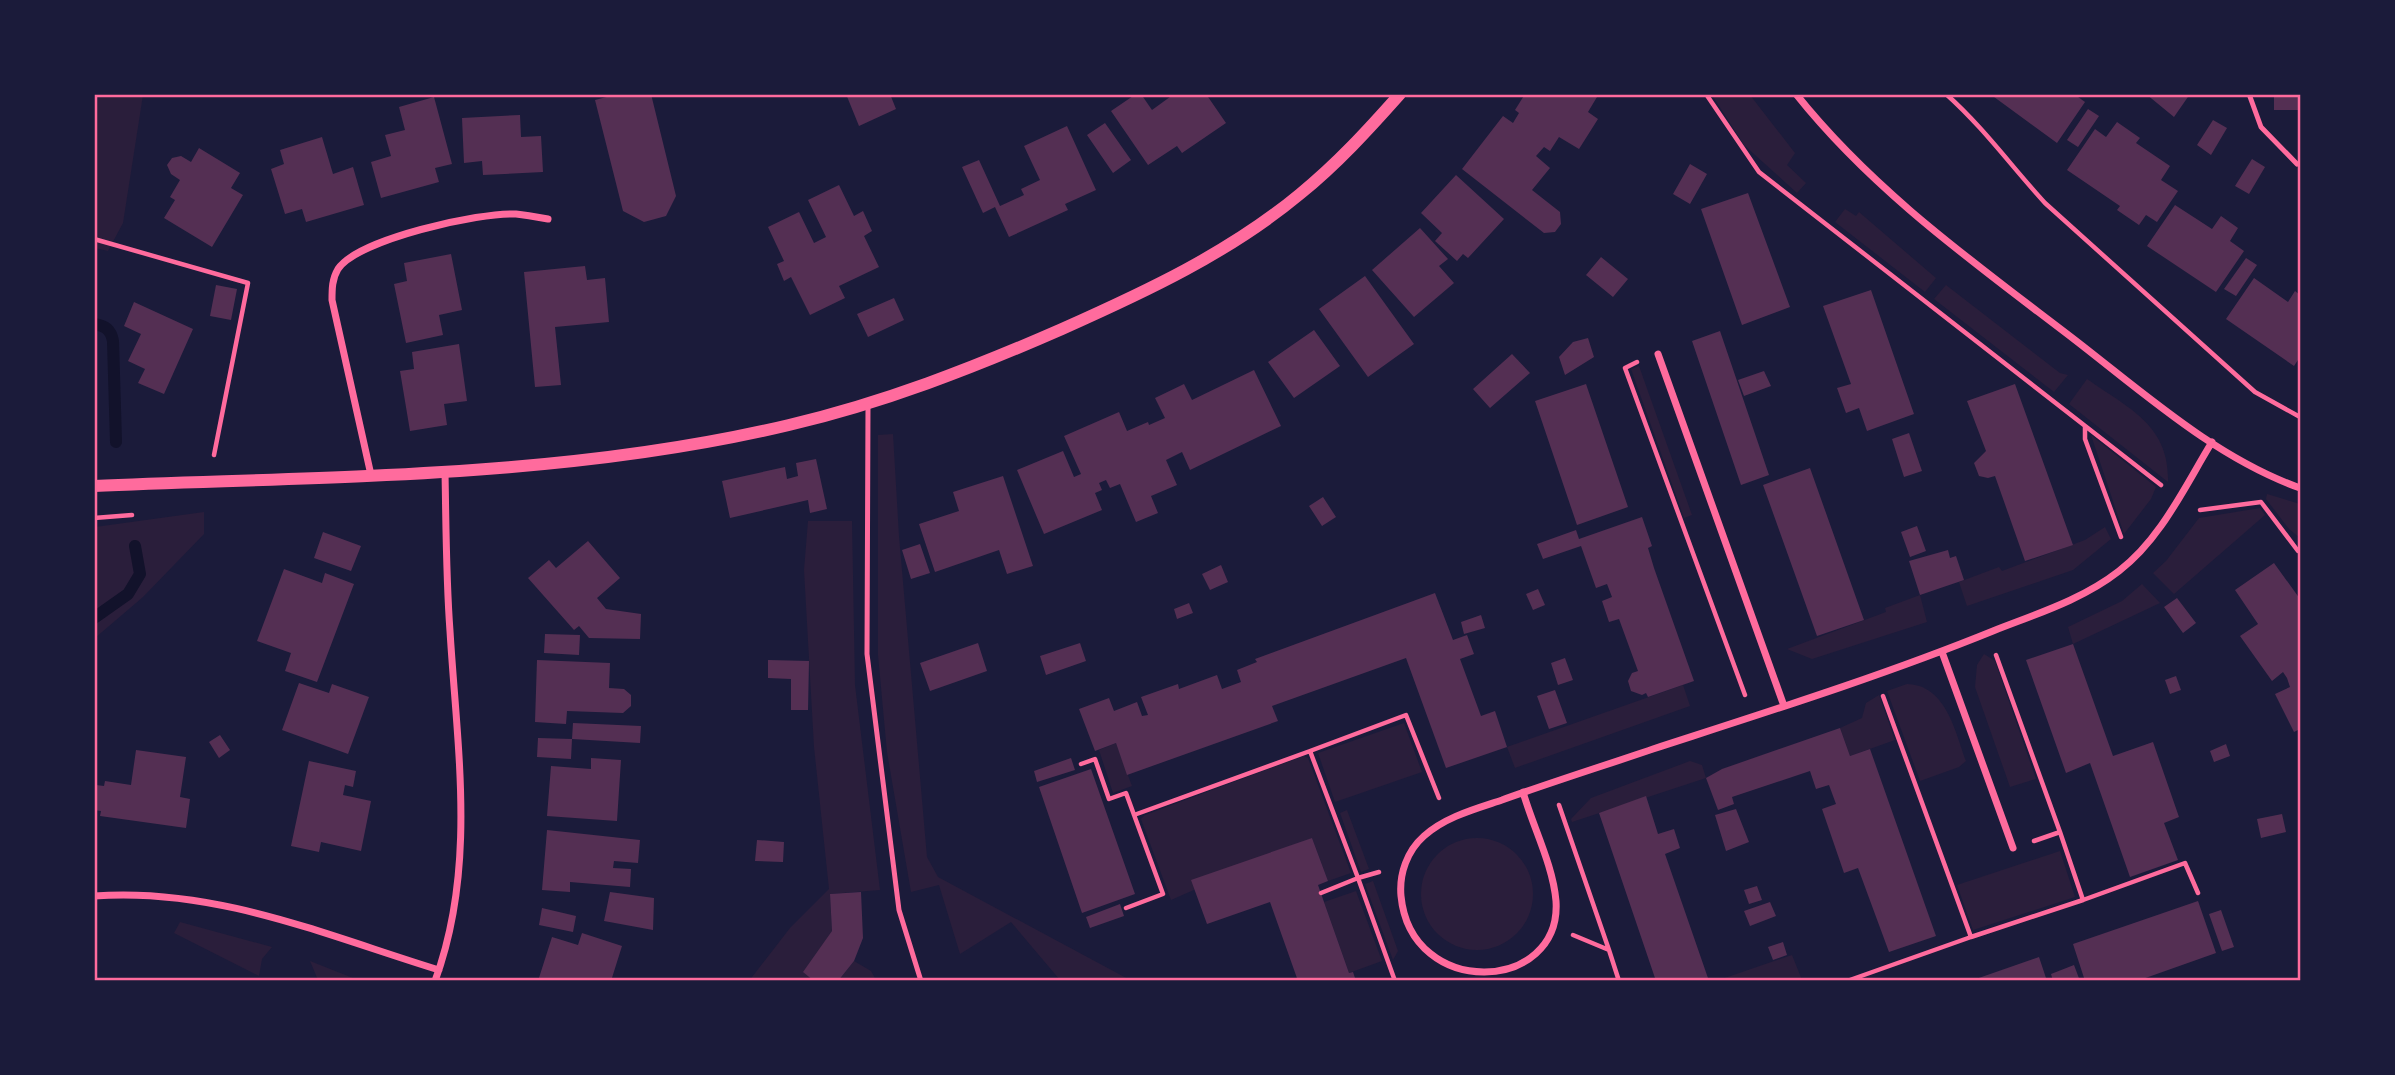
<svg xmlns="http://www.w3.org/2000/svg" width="2395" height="1075" viewBox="0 0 2395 1075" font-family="Signika,sans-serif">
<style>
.green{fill:#2a1e3b}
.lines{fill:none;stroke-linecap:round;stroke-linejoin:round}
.stream{stroke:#12122b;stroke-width:12}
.building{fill:#542f53}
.path{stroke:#ff6b9d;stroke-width:4.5}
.service{stroke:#ff6b9d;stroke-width:5}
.minor{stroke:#ff6b9d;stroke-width:7}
.tertiary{stroke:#ff6b9d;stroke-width:12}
.neatline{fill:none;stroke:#ff6b9d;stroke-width:2.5}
</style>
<rect width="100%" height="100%" fill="#1b1b3a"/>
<!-- green -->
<path class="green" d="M95,95H143L123,223L108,251L95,248Z
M1712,95H1750L1795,153L1787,165L1806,183L1797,193L1744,145Z
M1845,209L1856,216L1859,212L1936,278L1925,292L1835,222Z
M1946,285L2060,373L2068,375L2054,392L1934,299Z
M1639,366L1692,515L1684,518L1631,369Z
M2087,379C2128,408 2170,425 2168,482L2069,404Z
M893,434L899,536L927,857L938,877L1130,980H1060L1011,922L960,954L939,885L911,892L887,752L878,655V435Z
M2091,435L2156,487L2151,499L2124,534Z
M2267,494L2300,504V538L2289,529L2266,499Z
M2260,508L2265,515L2174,594L2153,573L2166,561L2199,518Z
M204,512V534L143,597L95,638V527Z
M808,521H852L855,685L880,890L830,894L832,931L814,980L749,981L790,928L829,889L814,747L804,570Z
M2105,527L2111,539L2073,570L1967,606L1959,582L1999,567L2002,571L2085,540Z
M2142,584L2160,603L2073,644L2068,627L2122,601Z
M1920,595L1927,622L1812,659L1787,649L1886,612L1885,608Z
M1984,654L1995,661L2036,779L2010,787L1975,687L1977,665Z
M1907,684C1946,685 1955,731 1966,761L1959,767L1920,781L1887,691Z
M1683,685L1690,706L1515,768L1507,747Z
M1879,695L1895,740L1850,756L1840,728L1862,718L1866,703Z
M1404,723L1422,772L1335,802L1318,753Z
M1116,743L1132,786L1113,793L1099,750Z
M1304,756L1308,758L1351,873L1328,881L1312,838L1171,900L1141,819L1145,815Z
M1690,761L1702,765L1706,778L1572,822L1571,819L1591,798Z
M1347,810L1369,869L1361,872L1340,813Z
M1421 894a56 56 0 1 1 112 0a56 56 0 1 1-112 0Z
M2060,851L2075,897L1973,930L1957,885Z
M1373,881L1398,951L1393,960L1365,884Z
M1356,891L1382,961L1349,973L1324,902Z
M180,922L272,947L262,959L259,976L174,933Z
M1792,955L1802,980H1719Z
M310,961L358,980H318Z
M854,961L871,971L876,980L838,981Z"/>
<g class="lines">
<!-- stream -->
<path class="stream" d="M94,324C106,326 111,330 113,341L116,442
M94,618L128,594L140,574L135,546"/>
</g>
<!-- building -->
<path class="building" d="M618,94H651L676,196L666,216L644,222L623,211L595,100Z
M846,94H890L896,109L859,126Z
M1136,94H1141L1152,110L1174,94H1206L1226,123L1182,153L1177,146L1148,165L1111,111Z
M1525,94H1592L1597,97L1588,112L1598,119L1579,149L1559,137L1550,151L1544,147L1536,156L1550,168L1532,190L1560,212L1561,224L1555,232L1544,233L1462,169L1503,116L1513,123L1519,113L1515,110Z
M1990,94H2074L2085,102L2057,143Z
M2146,94H2190L2174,117Z
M2274,94H2300V110H2274Z
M434,97L452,164L435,168L439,182L381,198L371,162L391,156L385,135L405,130L399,107Z
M2088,109L2099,116L2078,147L2067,140Z
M520,115L521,137L541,136L543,172L483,175L482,161L464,163L462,118Z
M2213,120L2227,128L2211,155L2197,145Z
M2117,122L2140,138L2136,143L2170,166L2161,180L2178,191L2157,222L2146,215L2139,225L2117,210L2120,206L2067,170L2095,129L2106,137Z
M1105,123L1131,160L1113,173L1087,135Z
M1067,126L1096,190L1065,204L1068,210L1009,237L995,207L983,213L962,167L979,160L1000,206L1024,195L1021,189L1040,180L1024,146Z
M322,137L333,174L353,167L364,205L306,222L302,209L285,214L271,169L284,164L280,150Z
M199,148L240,173L231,188L243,195L212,247L164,218L175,200L170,197L180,180L171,174L167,165L172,158L181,156L191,162Z
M2252,159L2265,167L2249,194L2235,186Z
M1690,164L1707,174L1690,204L1673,194Z
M1456,175L1504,219L1468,258L1463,254L1457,261L1435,241L1442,233L1421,213Z
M839,185L854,216L863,211L872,231L864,236L879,267L839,286L845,298L810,315L791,277L784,281L777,264L784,261L768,227L799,212L814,243L826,237L808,200Z
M1748,193L1790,307L1742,325L1701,209Z
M2175,205L2212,229L2221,216L2238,228L2230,241L2244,251L2216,292L2147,246Z
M1420,228L1448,259L1439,266L1454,283L1414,317L1372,270Z
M451,254L462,310L439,315L443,335L406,343L394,284L407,281L404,263Z
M1601,257L1628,279L1613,297L1586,275Z
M2246,258L2257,265L2236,296L2224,289Z
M585,266L587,280L605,278L609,322L555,327L561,385L535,387L524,272Z
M1365,276L1414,344L1368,377L1319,309Z
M2254,278L2288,302L2295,291L2300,295V362L2298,360L2294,366L2226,319Z
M216,285L237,289L231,320L210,316Z
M1871,290L1914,414L1867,431L1859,408L1846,413L1837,388L1851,384L1823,306Z
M894,298L904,320L868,337L857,314Z
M134,302L193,329L164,394L138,383L145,369L128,361L141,334L124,326Z
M1314,330L1340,366L1294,398L1268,362Z
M1720,331L1769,475L1741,485L1692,341Z
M1588,338L1594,357L1565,375L1559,357L1573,342Z
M459,344L467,401L444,404L447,425L410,431L400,371L414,369L412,352Z
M1512,354L1530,373L1490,408L1473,389Z
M1254,370L1281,426L1190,470L1182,452L1166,460L1177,485L1151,496L1158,513L1136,522L1120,484L1110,488L1106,480L1099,483L1102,490L1095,493L1102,510L1044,534L1017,470L1063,451L1074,477L1081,474L1064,436L1119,412L1127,431L1148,422L1149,425L1165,418L1155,398L1184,384L1192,400Z
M1764,371L1771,386L1744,396L1738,380Z
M1586,384L1628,507L1577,525L1535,401Z
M2015,384L2073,545L2025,561L1995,476L1988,478L1979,476L1974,463L1986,451L1967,401Z
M1909,433L1922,471L1904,477L1892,439Z
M816,459L827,509L810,513L808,500L730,518L722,481L785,467L787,479L798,476L796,463Z
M1810,468L1864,620L1817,636L1763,485Z
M1003,476L1033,566L1007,574L999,550L935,572L919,524L959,511L953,492Z
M1323,497L1336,517L1322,526L1309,506Z
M1642,517L1652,546L1648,548L1654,568L1694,681L1648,697L1646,693L1642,695L1631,691L1628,681L1632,673L1638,671L1619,619L1609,622L1602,601L1612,597L1607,584L1596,588L1581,546L1543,559L1537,544L1576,530L1579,539Z
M1917,526L1926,551L1910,557L1901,532Z
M323,532L361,546L351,571L314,558Z
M588,541L620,578L597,598L606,609L641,614L640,639L589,638L579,626L574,630L528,578L549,560L556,568Z
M920,544L930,573L911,579L902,550Z
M1948,550L1950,558L1956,556L1964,580L1920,595L1909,561Z
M2274,563L2300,599V729L2294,732L2275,694L2290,687L2287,678L2283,672L2272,681L2240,636L2258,624L2235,590Z
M1221,565L1228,582L1210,590L1202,574Z
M284,569L322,583L325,573L354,584L317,682L285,671L291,653L257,641Z
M1538,589L1545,605L1533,610L1526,594Z
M1435,593L1453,640L1467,635L1474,654L1460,659L1481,716L1495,711L1507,747L1446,768L1406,658L1272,706L1278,721L1127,775L1116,743L1095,751L1079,709L1109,698L1114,711L1137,702L1142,716L1148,715L1141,697L1178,684L1179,689L1217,675L1222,689L1241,682L1237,670L1257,662L1255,659Z
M2177,598L2196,623L2183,633L2164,607Z
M1189,603L1193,613L1177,619L1174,609Z
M1481,615L1485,628L1464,634L1461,622Z
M545,634L580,635L579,655L544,653Z
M978,643L987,671L930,691L920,663Z
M1080,643L1086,661L1046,675L1040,656Z
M2073,644L2113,756L2153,742L2179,817L2164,823L2178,860L2130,877L2090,763L2066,773L2026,660Z
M1565,658L1573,680L1558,685L1551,663Z
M537,660L610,663L609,688L624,689L631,695V706L623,713L567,711L566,724L535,722Z
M768,660L809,661L808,710H791V679L768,678Z
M2176,676L2181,690L2170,694L2165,680Z
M299,683L329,693L332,684L369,697L348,754L282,730Z
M1555,690L1567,723L1549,729L1537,696Z
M573,723L641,726L640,743L572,739L571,759L537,757L538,738L572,739Z
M1840,728L1850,756L1870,749L1936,936L1889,952L1858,868L1844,873L1822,809L1836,804L1829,785L1816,789L1810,771L1732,797L1734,804L1718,810L1706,778L1722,769Z
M220,735L230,750L219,758L209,742Z
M2226,744L2230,756L2214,762L2210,751Z
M136,750L186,757L180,797L190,799L186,828L100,816L101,811L94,810L96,785L104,786L105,781L131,785Z
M591,758L621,760L617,821L547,816L551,766L591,769Z
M1071,758L1075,770L1037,782L1034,771Z
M309,761L356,771L353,787L345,785L343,795L371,801L361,851L321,842L319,852L291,846Z
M1091,769L1135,894L1082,913L1039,787Z
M1646,796L1658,834L1674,829L1680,848L1665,854L1709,981H1656L1599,813Z
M1736,809L1749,842L1726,851L1715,815Z
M2282,814L2286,832L2261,838L2257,819Z
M547,830L640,840L638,863L614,861L613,868L631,869L630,887L570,882V892L542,890Z
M1312,838L1328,881L1318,885L1349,973L1353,972L1356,981H1298L1270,902L1207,924L1191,880Z
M757,840L784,842L783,862L755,861Z
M1757,886L1762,900L1749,904L1744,890Z
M610,892L654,898L653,930L604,921Z
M861,892L863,938L854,961L838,981H814L803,972L832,931L830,894Z
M2198,901L2216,953L2137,981H2085L2073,944Z
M1770,902L1776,916L1750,926L1744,911Z
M1120,904L1124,916L1090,928L1086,917Z
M542,908L576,916L573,932L539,925Z
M2221,910L2234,947L2222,951L2209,914Z
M582,933L622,946L611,981H538L552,937L578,945Z
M1783,942L1787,955L1773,960L1768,947Z
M2039,957L2047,981H1973V980Z
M2074,965L2080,981H2053L2051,974Z"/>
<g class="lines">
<!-- path -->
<path class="path" d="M1706,94L1759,172L2161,485
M1946,94C1984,128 2011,166 2045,203L2255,392L2300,417
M94,239L248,283L214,455
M1637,362L1625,368L1745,695
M2085,426V439L2121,537
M2200,510L2261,502L2298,551L2300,550
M94,518L132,515
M1996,655L2060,832
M1310,751L1406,715L1439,798
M1081,764L1095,759L1109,799L1126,793L1163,894L1126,908
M1559,805L1609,950
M1134,815L1310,751L1358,878L1379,872
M1321,893L1358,878L1395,981
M2083,900L2185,863L2198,893
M1573,935L1609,950L1619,981
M1971,937L2083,900L2060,832L2034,841
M1847,981L1971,937L1883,696"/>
<!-- service -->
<path class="service" d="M2249,94L2261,127L2297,164
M868,405L867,654L899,910L921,981"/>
<!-- minor -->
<path class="minor" d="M1796,94C1874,192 1976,264 2075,340C2145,394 2216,458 2300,488
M1658,354L1784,706
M371,475L332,300C332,289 332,279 338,269C358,239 480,212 516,214C526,215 537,217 548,219
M1942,652L2013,848
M1523,792C1533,827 1553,865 1556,901C1562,993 1411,1000 1401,896C1399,874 1407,851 1424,836C1445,817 1475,809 1502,800C1552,782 1603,766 1653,749C1767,712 1882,676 1993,631C2036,614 2082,600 2119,571C2161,539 2185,486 2212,442
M94,896C215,887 325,935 439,970
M435,981C477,867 457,748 450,631C446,578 446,524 445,471"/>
<!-- tertiary -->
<path class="tertiary" d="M94,486C326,476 563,479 789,425C883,403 973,368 1062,329C1145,292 1229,253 1300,194C1337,164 1368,130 1400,94"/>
</g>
<!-- border -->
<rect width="2395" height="1075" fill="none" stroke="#1b1b3a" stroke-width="192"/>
<rect x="96" y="96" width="2203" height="883" class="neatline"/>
</svg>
